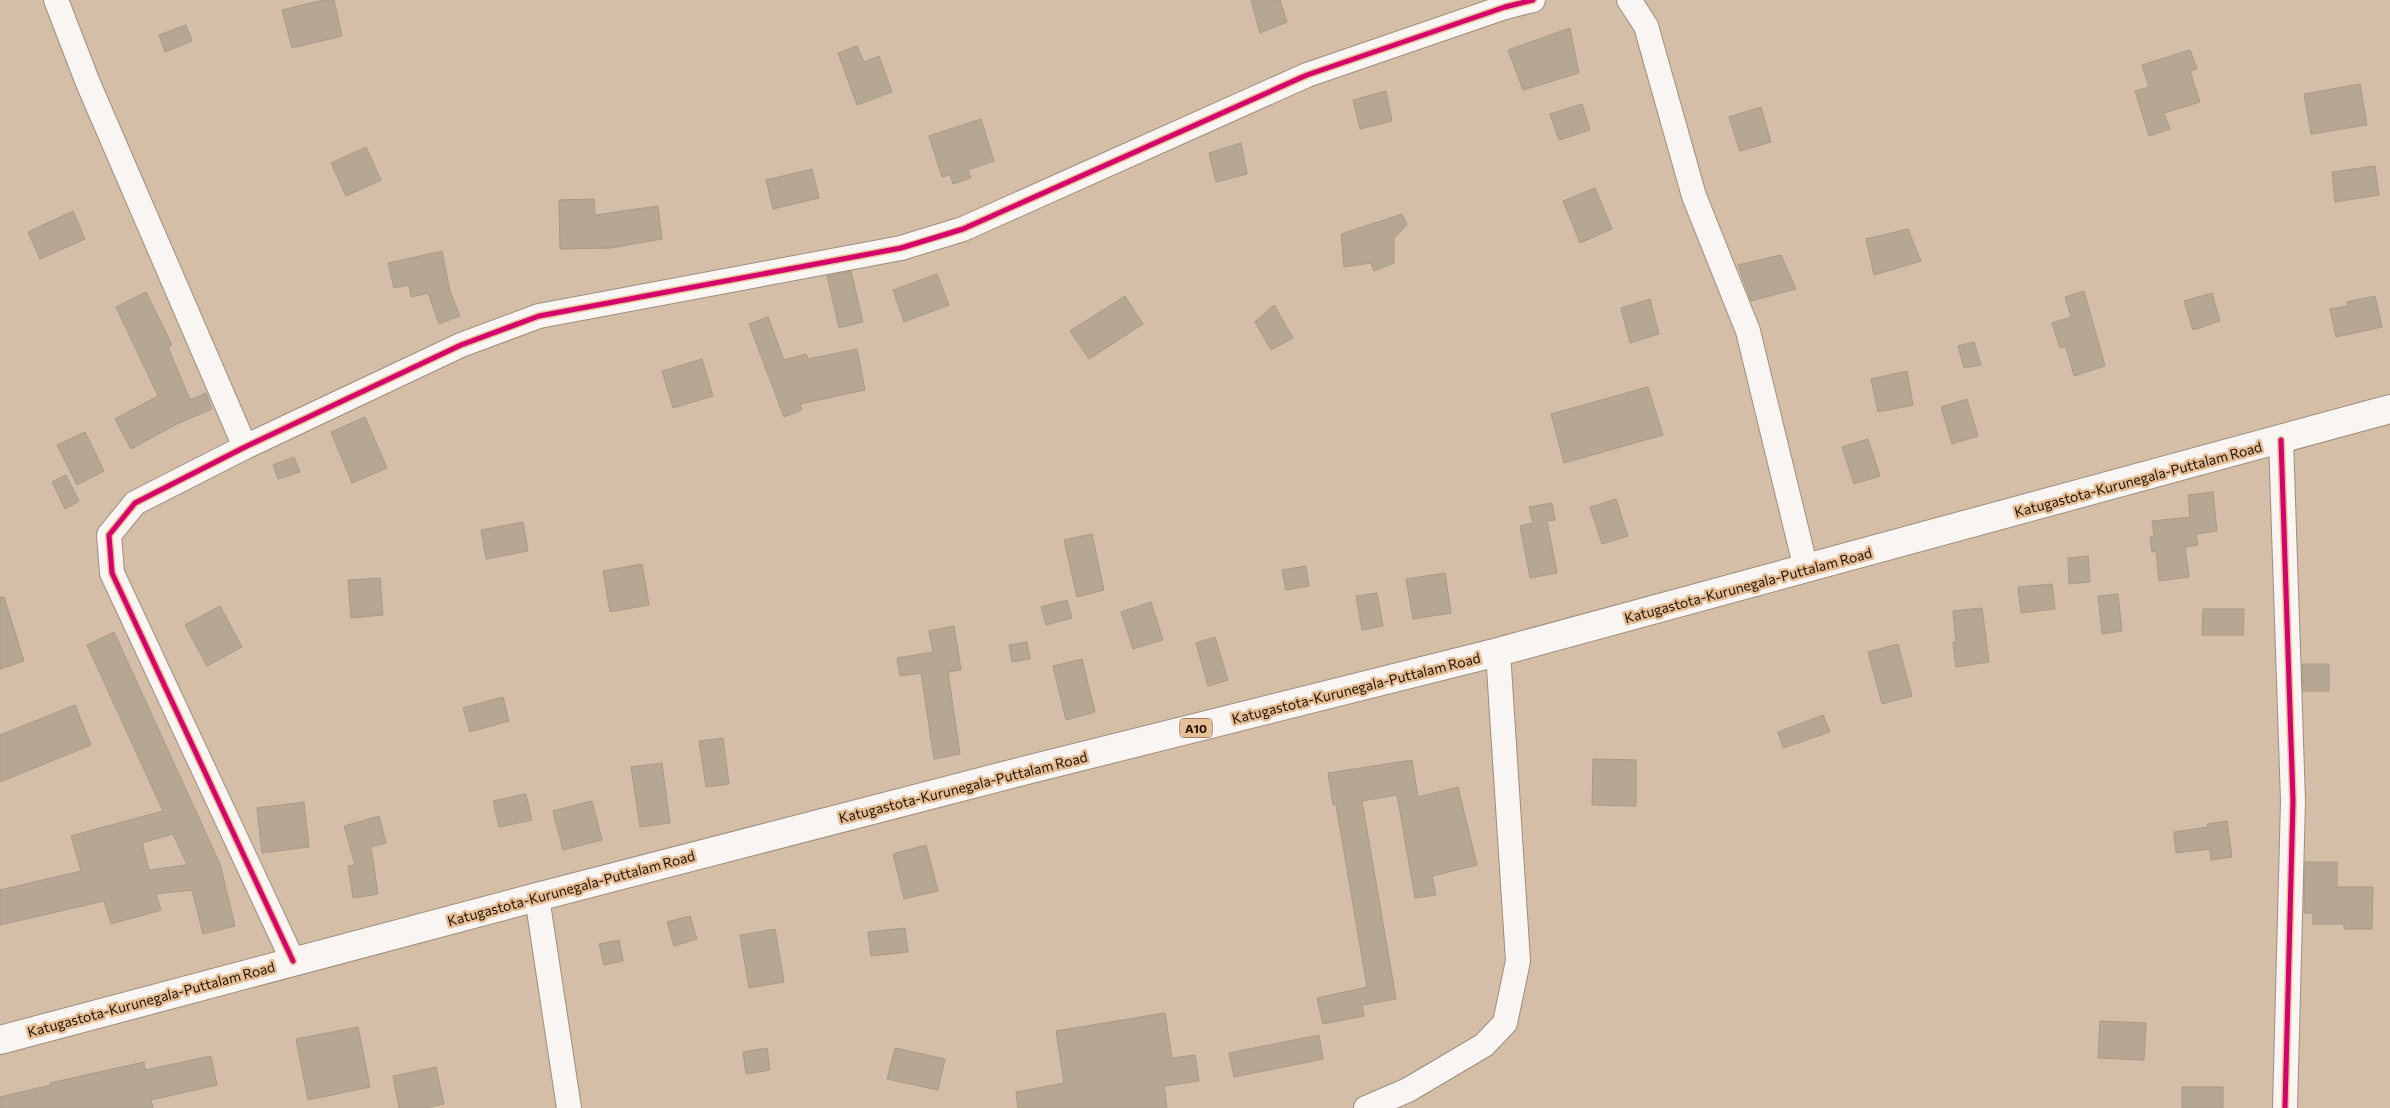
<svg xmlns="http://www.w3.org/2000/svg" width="2390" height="1108" viewBox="0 0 2390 1108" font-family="Commissioner,sans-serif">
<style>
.building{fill:#b5a794;stroke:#a79a86;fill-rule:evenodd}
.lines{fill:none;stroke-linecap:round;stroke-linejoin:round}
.street-casing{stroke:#9e8e7c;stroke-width:26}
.highway-casing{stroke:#9e8e7c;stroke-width:30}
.street{stroke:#f9f5f2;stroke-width:24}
.highway{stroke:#f9f5f2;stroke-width:28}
.cycleway-casing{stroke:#e6bf96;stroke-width:8}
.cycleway{stroke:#d6006c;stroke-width:5}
.labels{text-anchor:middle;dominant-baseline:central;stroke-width:5;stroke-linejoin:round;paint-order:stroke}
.shield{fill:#e6bf96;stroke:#5a442e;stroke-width:1}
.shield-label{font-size:12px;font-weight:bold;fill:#1e1002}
.street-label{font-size:14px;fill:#1e1002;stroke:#e6bf96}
</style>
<rect width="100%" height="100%" fill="#d4bea8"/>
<!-- building -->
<path class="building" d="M323,0H334L342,36L292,48L282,10Z
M1251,0H1280L1287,22L1260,33Z
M186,25L192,41L165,52L159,35Z
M1570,28L1579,73L1523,90L1508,50Z
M857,46L864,62L879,56L892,92L857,105L838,53Z
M2190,50L2197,69L2190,71L2200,102L2164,113L2170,129L2149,136L2135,91L2149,87L2142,65Z
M2360,84L2367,125L2311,134L2304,94Z
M1386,91L1392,121L1360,129L1353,100Z
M1582,104L1590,130L1559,140L1550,114Z
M1761,107L1771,142L1740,151L1729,117Z
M981,119L994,161L968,170L971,178L953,184L950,175L942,177L929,136Z
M1241,143L1247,174L1216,182L1209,153Z
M366,147L381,180L346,196L331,163Z
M2375,166L2379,195L2335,202L2332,172Z
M812,169L819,198L773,209L766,180Z
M1595,188L1612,229L1580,243L1563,201Z
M594,199L595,215L658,206L662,239L611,248L560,249L559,200Z
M73,211L85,239L40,259L28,232Z
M1402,214L1407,225L1394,238V263L1374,271L1371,263L1344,267L1341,234Z
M1908,229L1921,261L1874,275L1866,239Z
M442,251L450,291L460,316L439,324L428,293L411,297L409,285L394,288L388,263Z
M1781,255L1796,289L1751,301L1738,265Z
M851,271L863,322L839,328L827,276Z
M937,274L949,305L904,322L893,290Z
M2084,291L2105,366L2074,376L2066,347L2060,348L2052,323L2071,317L2065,297Z
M146,292L172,345L168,347L190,400L206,393L212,409L177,424L131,449L115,419L158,396L116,307Z
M2212,293L2220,321L2193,330L2184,301Z
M1125,296L1143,324L1089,359L1070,331Z
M2375,296L2382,327L2336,337L2330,309L2348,306L2347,302Z
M1650,299L1659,334L1630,343L1621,308Z
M1274,305L1293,338L1271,350L1255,322Z
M768,317L784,360L806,354L808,359L857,349L865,390L800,404L802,410L784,417L749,324Z
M1974,342L1981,365L1964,368L1958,346Z
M702,359L713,396L673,408L662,371Z
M1907,371L1913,405L1878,412L1871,379Z
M1648,387L1663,435L1564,463L1551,414Z
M1967,399L1978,436L1952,444L1941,407Z
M365,417L387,468L352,483L331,432Z
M85,432L104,471L77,485L57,445Z
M1868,439L1880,476L1854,484L1842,447Z
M294,457L300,472L278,479L273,465Z
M66,475L79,501L65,509L52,482Z
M2213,492L2217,531L2196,534L2198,545L2185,547L2189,577L2159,581L2156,551L2152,552L2150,537L2154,536L2152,521L2190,517L2188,495Z
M1616,499L1628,536L1602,544L1590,507Z
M1552,503L1555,520L1547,521L1557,573L1530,578L1520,526L1533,523L1529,507Z
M523,522L528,551L486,559L481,530Z
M1092,534L1104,590L1077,597L1064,540Z
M2088,556L2090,582L2069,584L2068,558Z
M642,564L649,605L610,612L603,571Z
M1306,566L1309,586L1286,590L1282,570Z
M1445,573L1451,613L1413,619L1406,579Z
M380,578L383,615L351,618L348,580Z
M2052,584L2055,609L2021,613L2018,587Z
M1377,593L1383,626L1362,630L1356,596Z
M2118,594L2122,631L2102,634L2098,596Z
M0,597H4L24,661L0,669Z
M1067,600L1072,618L1046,625L1041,607Z
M1151,602L1163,640L1133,649L1121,612Z
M220,606L242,647L207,666L185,625Z
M1982,608L1989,662L1956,667L1953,642H1956L1953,611Z
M2203,609H2244L2243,635H2202Z
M954,626L961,670L948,672L960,754L934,759L921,673L900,676L897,658L933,652L929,631Z
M114,632L220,864L235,926L203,934L192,890L156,894L161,910L111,924L104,901L0,925V890L81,871L71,836L163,811L87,645ZM173,834L187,865L149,870L142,843Z
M1215,637L1228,680L1208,686L1196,643Z
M1027,642L1030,659L1012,662L1009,645Z
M1898,644L1912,696L1882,704L1868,652Z
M1082,659L1095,712L1066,720L1053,666Z
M2302,664H2329V691H2303Z
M503,697L509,721L470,732L463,708Z
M75,705L91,745L0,782V735Z
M1823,715L1830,732L1783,748L1778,732Z
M723,738L729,784L706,787L699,741Z
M1593,759L1636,760V806L1592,805Z
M1412,760L1418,797L1458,787L1477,865L1432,876L1436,895L1415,898L1397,795L1362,801L1396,999L1362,1005L1364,1016L1323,1024L1317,998L1367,987L1336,805H1333L1328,773Z
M662,763L670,823L640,827L631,767Z
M526,794L532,820L499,827L493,801Z
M592,801L602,840L563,850L553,811Z
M304,802L309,847L262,853L257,808Z
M379,816L386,843L371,847L378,894L353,898L348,866L355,865L344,826Z
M2227,821L2232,857L2211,860L2210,849L2176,853L2174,832L2208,827L2207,824Z
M926,845L938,891L904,899L893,854Z
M2305,862H2337V887H2373L2372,929H2344V924H2313V913H2304Z
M690,916L697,939L674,946L667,922Z
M905,928L908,952L871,956L868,932Z
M775,929L784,982L749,988L740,935Z
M619,940L623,961L604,965L599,944Z
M1165,1013L1172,1058L1195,1055L1199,1081L1164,1086L1167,1108H1018L1016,1092L1064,1083L1056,1031Z
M2100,1021L2146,1023L2144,1060L2098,1058Z
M358,1027L370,1087L308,1100L296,1039Z
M1319,1035L1323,1059L1234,1077L1229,1053Z
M767,1048L770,1070L746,1074L743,1052Z
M895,1048L945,1059L938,1090L887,1079Z
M211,1056L217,1085L151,1100L153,1108H0V1097L51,1085L50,1083L144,1062L145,1070Z
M436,1067L444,1104L425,1108H399L393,1076Z
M2182,1087H2223V1108H2182Z"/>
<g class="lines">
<!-- street casing -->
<g class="street-casing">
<path id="street" d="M56,0L88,83L245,447
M1629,0L1646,26L1694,196L1748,331L1806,569
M2281,440L2293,801L2285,1108
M537,897L569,1108
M293,961L112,573L109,535L135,503L245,447L461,345L539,316L901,248L963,229L1307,75L1505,7L1533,0
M1366,1108L1408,1090L1484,1045L1505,1023L1518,961L1498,652"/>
</g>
<!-- highway casing -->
<g class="highway-casing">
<path id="highway" d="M0,1040L537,897L1015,773L1498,652L2390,409"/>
</g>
<!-- street -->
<use href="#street" class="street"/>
<!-- highway -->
<use href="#highway" class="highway"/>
<!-- cycleway casing -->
<g class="cycleway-casing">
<path id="cycleway" d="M2281,440L2293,801L2285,1108
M293,961L112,573L109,535L135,503L245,447L461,345L539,316L901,248L963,229L1307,75L1505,7L1533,0"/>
</g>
<!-- cycleway -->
<use href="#cycleway" class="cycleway"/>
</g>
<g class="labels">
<!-- shield labels -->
<rect class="shield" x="1180" y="718.5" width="32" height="19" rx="4"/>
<g class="shield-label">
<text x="1196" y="728">A10</text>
</g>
<!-- street labels -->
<g class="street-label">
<text transform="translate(2138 479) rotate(-15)">Katugastota-Kurunegala-Puttalam Road</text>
<text transform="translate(1748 585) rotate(-15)">Katugastota-Kurunegala-Puttalam Road</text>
<text transform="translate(1356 688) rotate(-14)">Katugastota-Kurunegala-Puttalam Road</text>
<text transform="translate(963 787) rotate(-14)">Katugastota-Kurunegala-Puttalam Road</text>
<text transform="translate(571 888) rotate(-15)">Katugastota-Kurunegala-Puttalam Road</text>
<text transform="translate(151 999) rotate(-15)">Katugastota-Kurunegala-Puttalam Road</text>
</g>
</g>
</svg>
